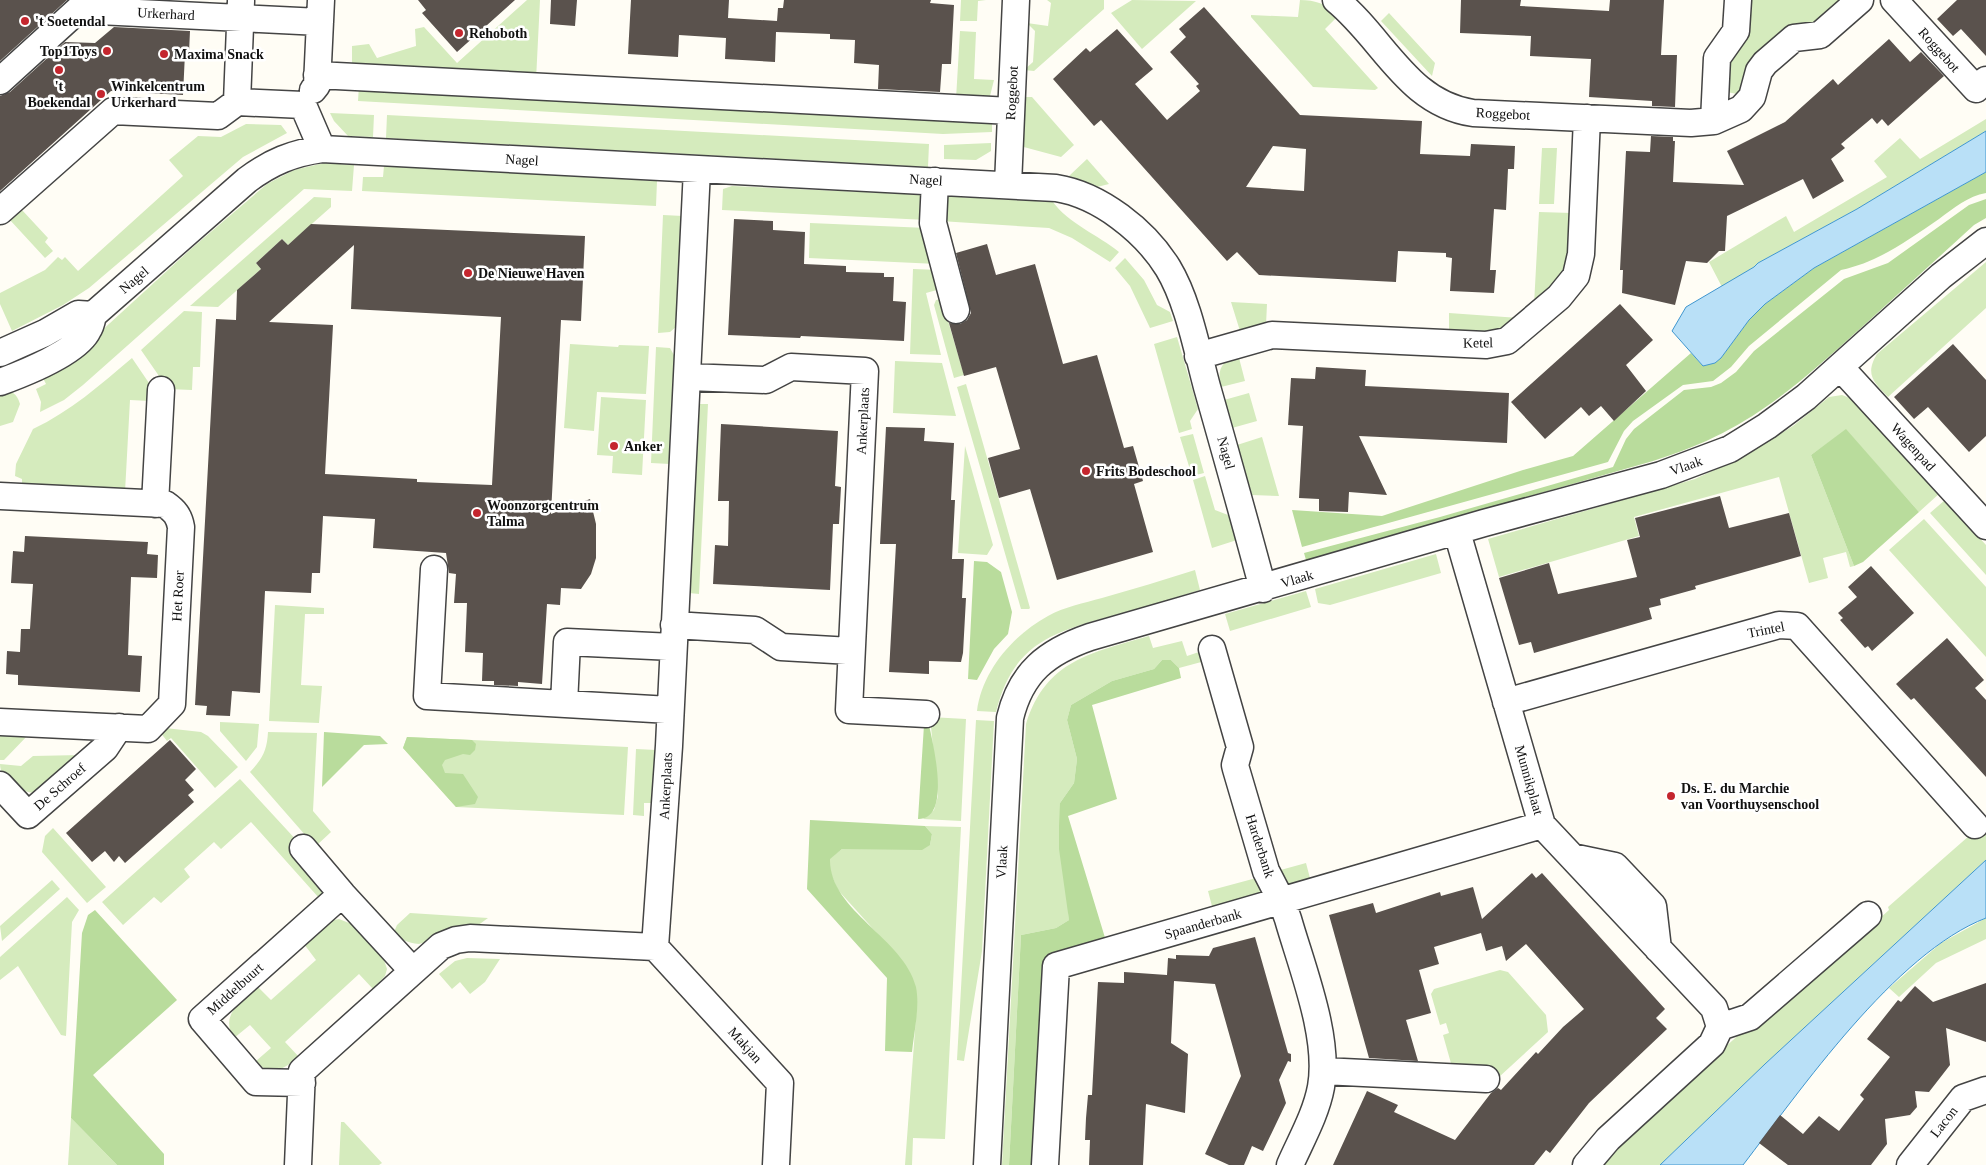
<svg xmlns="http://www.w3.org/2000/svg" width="1986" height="1165" viewBox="0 0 1986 1165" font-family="Georgia,serif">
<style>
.green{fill:#d5ebbd}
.forest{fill:#b9dc9c}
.water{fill:#b9e0f7;stroke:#3f96cf}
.building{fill:#5a524d;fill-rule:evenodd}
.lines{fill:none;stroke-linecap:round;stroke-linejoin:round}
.minor-casing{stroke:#444;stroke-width:29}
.minor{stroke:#fff;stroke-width:26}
.poi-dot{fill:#c4262e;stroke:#fff;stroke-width:2}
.labels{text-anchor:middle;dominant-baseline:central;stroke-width:5;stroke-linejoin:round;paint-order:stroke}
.street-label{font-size:14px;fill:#111;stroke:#fff}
.poi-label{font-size:14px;font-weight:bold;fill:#111;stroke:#fff;text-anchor:start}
</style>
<rect width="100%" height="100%" fill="#fffdf5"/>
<!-- green -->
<path class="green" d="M527,0H540L536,80L352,65V46L369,44L377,58L416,46L415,29L424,27L457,63Z
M961,0H986L978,1L977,21H960Z
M1047,0H1104V9L1034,71L1024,70L1033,62L1035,31L1027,23L1048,26L1051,3Z
M1132,0L1196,1L1142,49L1111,13Z
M1300,0C1315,0 1328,4 1338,16L1325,29L1378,88L1375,90L1313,87L1251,17V15L1298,17Z
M1748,0H1846L1748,82L1737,94L1727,92L1726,62Z
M1389,13L1435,63L1432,76L1381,21Z
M960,31L976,32L974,79L994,80L990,96L973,100L956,99Z
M359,85L989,122L992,124V132L943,134L358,101Z
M1023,97H1032L1074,145L1061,157L1020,146Z
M330,113L374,115L373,137L348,136L334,121Z
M387,115L929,144L928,167L386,138Z
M1986,119V131L1857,209L1758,263L1754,267L1722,287L1709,262L1786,216L1794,232L1887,177L1874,161L1900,138L1920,159Z
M246,124L281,125L287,133L243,157L89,288L63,305L12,331L0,304V293L45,270L58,257L62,260L65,257L78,271L183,176L169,160L198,136L221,137Z
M991,143V151L976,160L944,159V145Z
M1542,148H1557L1554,204H1539Z
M1087,159L1109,184L1097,187L1069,176Z
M324,163L354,165L352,191L304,189L83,385L64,400L40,412L41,402L36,389L46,384L41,374L86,345L192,248L267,184L294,170Z
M384,166L657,181L656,206L362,191L363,177H383Z
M732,186L928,195L927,220L722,210L723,189Z
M941,196L1053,202C1068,223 1098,235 1119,252L1110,262L1072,238L1049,228L940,221Z
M314,197L331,198V207L288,245L282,239L256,263L261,269L218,307L190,306Z
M22,210L48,238L45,242L53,251L45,258L10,220Z
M1539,212L1572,213L1566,271L1534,305Z
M663,215L683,216L677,326L670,332L658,333Z
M810,223L927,228L937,264L809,258Z
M1125,258L1144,280L1157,305L1170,312L1173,321L1150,328L1130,286L1115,268Z
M1986,262V308L1888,397C1873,382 1865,374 1877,354Z
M913,269L939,270L944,288L926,293L941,355L910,354Z
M947,298L946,314L964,375L954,378L934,305L936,300Z
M1231,302L1267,304L1266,325L1240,331Z
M184,311L202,312L200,367H193L192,390L168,389L141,350Z
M1449,313L1519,318L1497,332H1449Z
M1177,337L1198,409L1190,421L1192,429L1179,433L1154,344Z
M570,344L618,347L619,345L649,346L646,394L597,392L594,431L564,428Z
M656,347L670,348L675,357L670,464L651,463Z
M1238,354L1245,381L1221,387C1217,369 1221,362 1238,354Z
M132,358L151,386L150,401L130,400L125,492L22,486V479L15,476L16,464L33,429C71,411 100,385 132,358Z
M895,361L942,363L956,416L893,413Z
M966,384L1030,608L1029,609H1021L957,387Z
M0,390C11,390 17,393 20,404L13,422L0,426Z
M1249,393L1257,421L1232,428L1224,400Z
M1842,395L1855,400L1940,493L1919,512L1846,430L1811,455L1854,566L1850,567L1846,552L1823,558L1828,578L1809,583L1779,477L1634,517L1639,536L1499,577L1488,539L1695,479L1748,454L1793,426L1829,397Z
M601,397L646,400L642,475L612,473L613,456L597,455Z
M698,404H708L699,594L689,593Z
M1193,434L1204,473L1192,476L1180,437Z
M1262,437L1279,496L1252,495L1237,445Z
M965,446L993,545L987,555L958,553Z
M1205,476L1215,510L1228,515L1237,540L1212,548L1193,480Z
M1945,500L1986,545V575L1930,513Z
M1924,519L1986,587V657L1889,550Z
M1436,554L1441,573L1330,605L1318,603L1315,589Z
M1195,570L1200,590C1172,599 1144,607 1115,615C1053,632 1013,643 996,712L977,711C982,671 1013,635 1048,616C1064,607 1084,603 1102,598C1133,589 1164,580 1195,570Z
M1306,591L1311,607L1230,631L1225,614Z
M275,605L324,608V614H305L301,685L322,686L319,723L269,721Z
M1149,636L1153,648L1182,641L1187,656L1202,651L1205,661L1179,668L1171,660H1162L1154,669L1112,681L1071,705L1067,720L1077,759L1074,783L1060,803L1069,920L1056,928L1021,935L1009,1165H1002L1026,724C1046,660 1091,653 1149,636Z
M930,717L966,719L961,821L923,819L934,810L938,796Z
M976,720L994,721L982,951L964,1061L957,1060Z
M220,722L259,724L257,747L246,761L220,731Z
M165,728L201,732L208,736L238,767L215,788L171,738L167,741L160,732Z
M268,732L317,733L313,811L331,832L317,845L306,836L250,772C263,758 267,750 268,732Z
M30,733L4,760H0V734Z
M407,737L628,747L624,815L456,807L403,748Z
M636,749L656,750L653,803H644V816L633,815Z
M81,755L35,793C21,792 0,781 0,764L21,766L33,756Z
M240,779L299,843L289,852L326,892L319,898L251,822L221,849L214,842L184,869L190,877L161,903L154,897L123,925L102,902Z
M1986,821V860L1765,1064L1660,1165H1602L1673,1094L1743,1031L1765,1022L1889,910L1888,907Z
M925,826L961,827L945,1139L913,1138L912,1165H905L917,1003L903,962L838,890L830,872V858L842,849L930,845L932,834Z
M53,828L106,887L87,903L42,852L45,836Z
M1306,863L1311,882L1287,888L1277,871Z
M1260,877L1262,886L1259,896L1213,910L1208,891Z
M52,880L60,889L2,941L0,926Z
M67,897L79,910L72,922L66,1036L61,1035L18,966L0,980V957Z
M410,913L488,918L477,926L419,944C407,943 402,940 394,932L397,925Z
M1986,918V939L1936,963L1899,997L1889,988L1941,943Z
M339,919L354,925L383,957L387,969L385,976L373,989L359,974L285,1042L299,1057C285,1068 270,1079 256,1061L271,1048L250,1025L234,1038C219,1015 242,1000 257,986L271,1000L316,960L304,944L329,921Z
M467,958L500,959L485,982L470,994L460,982L452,989L439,974L455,961Z
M1500,970L1508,972L1546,1015L1548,1032L1499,1077L1454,1074L1443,1035L1449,1033L1446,1023L1440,1025L1431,994L1434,989Z
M71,1118L117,1165H68Z
M341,1122H344L382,1163L379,1165H339Z"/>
<!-- forest -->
<path class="forest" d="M1986,172V193C1968,196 1954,208 1939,219C1908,240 1879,262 1841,270L1749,346L1731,367L1713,381L1683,385L1633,421L1624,431L1608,462L1302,547L1292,510L1382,516L1523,470L1573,456L1691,353L1703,366L1715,363L1721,358L1749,320L1765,304L1814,268Z
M1986,199V218L1974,225C1937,259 1899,293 1862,327C1792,390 1745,433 1653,461L1306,560L1304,553L1440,517L1613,467L1626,439L1634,429L1684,390L1711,387L1721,383L1736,372L1754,351L1844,279L1888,263L1969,205Z
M1846,429L1919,512L1863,562L1854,566L1811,455Z
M974,561L987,562L1001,572L1012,612L1008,634L994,649L977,680L968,679Z
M1162,660H1171L1179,668L1181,678L1092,705L1117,799L1068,816L1106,941L1046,958L1035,1165H1009L1021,935L1056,928L1069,920L1059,849V826L1060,803L1074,783L1077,759L1067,720L1071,705L1112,681L1154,669Z
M924,725H929C933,744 952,820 918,819Z
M324,732L380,736L388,744L364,745L322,787Z
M407,737L472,740L476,744L475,750L470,755L463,754L445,760L442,765L445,773L463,774L478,797L475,804L456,807L403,748Z
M810,820L925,826L932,834L930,845L922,850L842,849L830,859C829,911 904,938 916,987C920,1007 914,1032 912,1052L885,1051L887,978L807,889Z
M95,910L177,1000L93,1075L164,1154V1165H117L71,1118L82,933L88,915Z"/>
<!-- water -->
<path class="water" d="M1986,131V172L1814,268L1765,304L1749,320L1721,358L1715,363L1703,366L1672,331L1686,307L1754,267L1758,263L1857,209Z
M1986,860V918C1895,953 1800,1091 1743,1165H1660L1765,1064Z"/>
<!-- building -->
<path class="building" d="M0,0H67L0,61Z
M418,0H515L457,52L422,13L426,10Z
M551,0H577L575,26L550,24Z
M631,0H729L728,18L777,21L778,8H783L784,0H931L930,3L954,5L951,64H942L940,92L878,89L879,65L854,63L855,40L830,39V34L776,32L775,62L725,59L726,38L679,35L678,57L628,54Z
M1461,0H1521L1520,6L1609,11L1610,0H1664L1661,55H1677L1675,107L1652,106V101L1589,97L1591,59L1530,56L1531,36L1460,33Z
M1957,0H1986V56L1961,29L1953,36L1937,19Z
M1204,7L1300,115L1422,121L1420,154L1470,156L1471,144L1515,146L1514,169H1508L1506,210L1494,209L1490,270H1496L1494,293L1450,291L1452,258L1446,257V253L1398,251L1396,282L1259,275L1237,252L1227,261L1101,120L1094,126L1053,79L1086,48L1090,52L1117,29L1153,69L1135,84L1167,120L1200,91L1196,86L1199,84L1170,52L1186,37L1179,29ZM1273,146L1306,149L1304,191L1246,187Z
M114,27L190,31L189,53H185L183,95L111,91L0,191V96L10,92L65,42L95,43Z
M1889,39L1910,62L1921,52L1944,76L1888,126L1882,119L1877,124L1872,118L1841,144L1845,148L1831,159L1844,181L1813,199L1803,179L1727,216L1725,251H1719L1707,263L1686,261L1675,305L1622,293L1623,270H1620L1626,151L1650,152L1651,136L1673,137V141H1675L1673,182L1744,185L1727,151L1785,122L1833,79L1838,85Z
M734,219L773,221V230L805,232L804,264L846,266V272L884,273V277H894L893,301L906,302L904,341L801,336L800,338L728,335Z
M311,224L585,236L581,321L561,320L551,514L590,499L596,524V558L591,574L581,589L561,588L560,605L547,604L542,684L518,682V686L494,685V681H482L483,653L465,652L467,603H454L456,574L449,573L446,553L373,548L375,519L323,516L320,573H312L311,593L265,591L260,693L232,691L230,716L206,715L207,706L195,705L216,319L236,320L237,290L261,269L256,263L282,239L288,245ZM354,245L351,309L501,317L492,485L417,482V479L325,474L333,325L269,322Z
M987,244L996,275L1035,264L1063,364L1097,355L1124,448L1133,446L1143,481L1134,484L1153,552L1057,580L1030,489L999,498L988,458L1020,449L996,367L964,376L949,323L960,324L967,320L971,313L956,253Z
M1620,304L1653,340L1626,365L1646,391L1614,421L1601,406L1589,416L1581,407L1545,439L1511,402Z
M1953,344L1986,380V436L1969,452L1928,407L1914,419L1894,397Z
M1316,367L1366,370L1365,386L1509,393L1507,443L1359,436L1387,495L1349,492L1348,512L1319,511V499L1299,498L1303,426L1288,425L1291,378L1315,379Z
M721,424L838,431L835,486L841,487L839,524H833L830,590L713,584L715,545L728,546L729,501H718Z
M886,427L925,428L924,441L954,443L951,500H955L952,559H964L962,598H966L963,653L961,662L929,661V674L889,672L896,544H880Z
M1720,496L1729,528L1789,513L1801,556L1695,586L1696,589L1660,599L1661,605L1649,608L1652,619L1534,653L1531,642L1519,645L1499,578L1549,563L1558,594L1637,577L1627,540L1640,537L1635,518Z
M25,536L148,542L147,554L158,555L157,578L131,577L128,655L142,656L140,692L18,685V675L6,674L7,651L20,652L21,629H30L33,584L11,583L13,551L24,552Z
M1871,566L1914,613L1872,651L1868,646L1865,648L1840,620L1843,618L1838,613L1857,597L1848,587Z
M1947,638L1984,680L1975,688L1986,700V777L1914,698L1911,700L1896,684Z
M170,740L196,769L185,780L194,790L188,795L194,802L125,863L119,856L114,862L105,851L92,862L66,833Z
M1532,873L1536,878L1542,873L1665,1009L1656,1018L1667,1029L1589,1103L1550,1153L1546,1150L1534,1165H1333L1367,1091L1398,1105L1394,1112L1455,1140L1491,1093L1498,1088L1501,1090L1536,1052L1538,1054L1563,1027L1584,1009L1526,944L1506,961L1502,946L1486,951L1481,933L1434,947L1439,964L1419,970L1431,1013L1406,1020L1418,1061L1369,1058L1329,915L1373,903L1376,913L1440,892L1441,896L1473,887L1482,919Z
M1255,937L1288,1053L1291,1054V1062L1288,1061L1279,1080L1286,1103L1263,1151L1252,1146L1244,1165H1229L1205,1154L1241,1076L1215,984L1174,981L1171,1043L1188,1054L1185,1113L1146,1104L1143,1165H1089L1090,1140H1085L1086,1118L1088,1095H1092L1098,982L1124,983V972L1167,975L1168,958L1176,959V955L1209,956L1213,948Z
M1986,983V1042L1946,1028L1950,1065L1929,1092L1915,1091L1917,1107L1910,1115L1885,1119L1887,1144L1871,1165H1788L1759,1143L1780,1115L1803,1134L1819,1116L1839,1131L1864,1099L1860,1095L1890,1057L1867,1039L1898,1000L1901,1002L1915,986L1933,1002Z"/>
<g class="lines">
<!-- minor casing -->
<g class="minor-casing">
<path id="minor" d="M1336,0C1384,39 1407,103 1473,113L1691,123L1714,121L1741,109L1752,97L1759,71L1765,63L1794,38L1820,35L1860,0
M1894,0L1976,89L1986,80
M317,75L1011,111
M0,81L78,10L320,22
M313,90L317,85L321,0
M237,102L241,1
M303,105L322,149
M1714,121L1717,58L1736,31L1738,0
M935,181L933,223L956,310
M1008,185L1016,0
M0,211L113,111L218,116L237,102L303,105
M0,353L45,333L78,314L93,315
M1198,356L1272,335L1486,345L1507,341L1559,297L1576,276L1581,254L1587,118
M1840,367L1986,526
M688,377L766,380L791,367L865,371L849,710L926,714
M0,382C22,374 78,352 88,330C91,326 92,320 93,315L247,180C271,162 293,153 322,149L1056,188C1100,195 1145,231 1168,268C1188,301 1197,350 1207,387C1226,454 1245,521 1263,589
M0,496L165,504C175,511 179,516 181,527L172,704L148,729L0,722
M155,504L161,390
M1457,532L1542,825L1714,1008L1720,1027L1712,1044L1608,1139L1586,1165
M434,569L427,696L670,710
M674,625L755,630L781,647L851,651
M1212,649L1240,747L1235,765L1236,769L1266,871L1282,902L1288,919C1302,968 1330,1037 1321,1087C1316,1114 1301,1140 1290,1165
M1506,702L1779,625L1797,626L1975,825
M564,704L567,642L673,647
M0,785L28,815L105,748L119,727
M303,848L342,894
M1572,857L1615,866L1653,906L1658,949
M655,947L669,746L697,169
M655,947L780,1083L776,1165
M1720,1027L1750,1017L1868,915
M1323,1071L1486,1079
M302,1083L256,1082L202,1019L342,894L412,970
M298,1165L302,1071L441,946L456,940L470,938L655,947
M987,1165L1010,718C1021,672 1047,652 1090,637L1484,523L1661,475L1730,449L1767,426L1806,397L1941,276L1986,241
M1045,1165L1056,966L1542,825
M1910,1165L1963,1098L1986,1090"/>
</g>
<!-- minor -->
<use href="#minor" class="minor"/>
</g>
<!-- markers -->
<g class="poi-dot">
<circle cx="25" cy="21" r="5"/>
<circle cx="459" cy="33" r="5"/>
<circle cx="107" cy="51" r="5"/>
<circle cx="164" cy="54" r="5"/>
<circle cx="59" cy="70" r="5"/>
<circle cx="101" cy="94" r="5"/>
<circle cx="468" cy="273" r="5"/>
<circle cx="614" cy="446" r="5"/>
<circle cx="1086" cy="471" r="5"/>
<circle cx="477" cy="513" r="5"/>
<circle cx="1671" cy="796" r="5"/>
</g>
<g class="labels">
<!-- street labels -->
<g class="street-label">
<text transform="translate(166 14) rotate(3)">Urkerhard</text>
<text transform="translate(1939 50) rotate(48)">Roggebot</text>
<text transform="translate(1012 93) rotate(-87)">Roggebot</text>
<text transform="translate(1503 114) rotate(3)">Roggebot</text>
<text transform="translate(522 160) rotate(3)">Nagel</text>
<text transform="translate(926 180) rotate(3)">Nagel</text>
<text transform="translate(134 280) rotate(-41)">Nagel</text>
<text transform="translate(1478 343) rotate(-1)">Ketel</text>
<text transform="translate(863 421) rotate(-87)">Ankerplaats</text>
<text transform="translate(1913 447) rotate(48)">Wagenpad</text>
<text transform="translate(1226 453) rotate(75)">Nagel</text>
<text transform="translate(1686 466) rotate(-19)">Vlaak</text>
<text transform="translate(1297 579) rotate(-16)">Vlaak</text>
<text transform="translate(178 596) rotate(-87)">Het Roer</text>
<text transform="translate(1766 630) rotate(-11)">Trintel</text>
<text transform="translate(1529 780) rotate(74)">Munnikplaat</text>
<text transform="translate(666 786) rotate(-87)">Ankerplaats</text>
<text transform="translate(60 787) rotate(-41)">De Schroef</text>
<text transform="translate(1260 846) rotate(72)">Harderbank</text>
<text transform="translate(1002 862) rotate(-87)">Vlaak</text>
<text transform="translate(1203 924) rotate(-16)">Spaanderbank</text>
<text transform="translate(235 989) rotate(-42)">Middelbuurt</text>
<text transform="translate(745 1045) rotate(48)">Makjan</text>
<text transform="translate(1944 1122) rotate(-52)">Lacon</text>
</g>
<!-- poi labels -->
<g class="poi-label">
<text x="35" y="21">'t Soetendal</text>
<text x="469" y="33">Rehoboth</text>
<text x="97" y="51" text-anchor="end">Top1Toys</text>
<text x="174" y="54">Maxima Snack</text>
<text x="59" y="86" text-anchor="middle">'t<tspan x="59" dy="16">Boekendal</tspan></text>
<text x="111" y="86">Winkelcentrum<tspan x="111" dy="16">Urkerhard</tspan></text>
<text x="478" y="273">De Nieuwe Haven</text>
<text x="624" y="446">Anker</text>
<text x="1096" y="471">Frits Bodeschool</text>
<text x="487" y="505">Woonzorgcentrum<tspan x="487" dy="16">Talma</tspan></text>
<text x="1681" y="788">Ds. E. du Marchie<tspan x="1681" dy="16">van Voorthuysenschool</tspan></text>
</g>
</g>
</svg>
